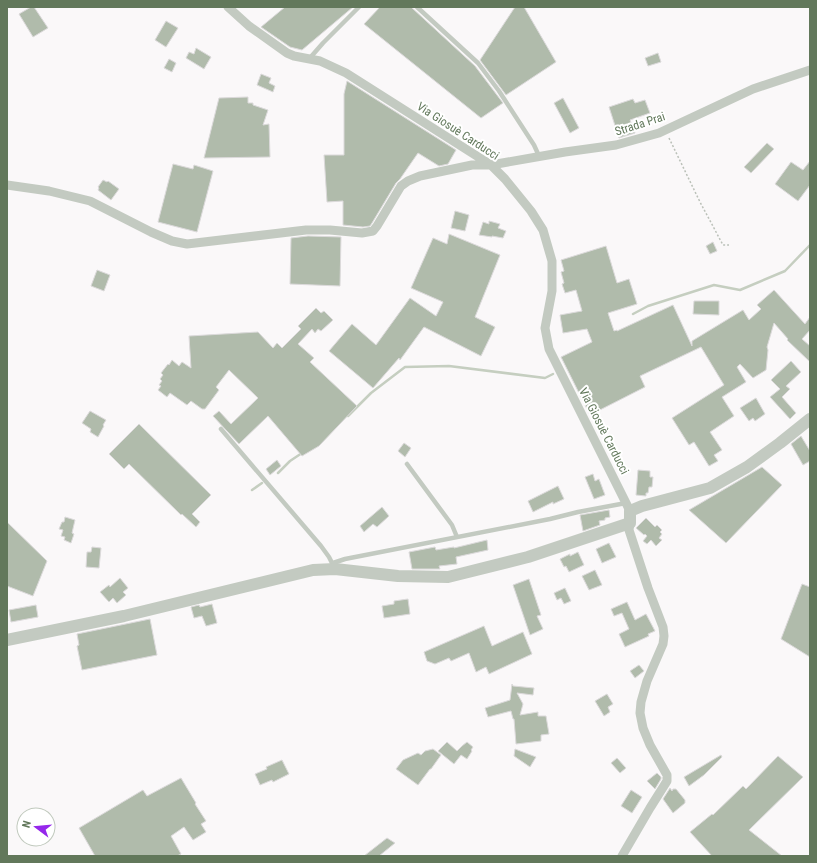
<svg xmlns="http://www.w3.org/2000/svg" width="817" height="863" viewBox="0 0 817 863" font-family="'Roboto Condensed',sans-serif">
<style>
.lines{fill:none;stroke-linecap:round;stroke-linejoin:round}
.stream{stroke:#c5cec0;stroke-width:2.5}
.building{fill:#b0bbab;stroke:#dcdadb}
.path{stroke:#bbc1b9;stroke-width:1.5;stroke-dasharray:2 2;stroke-linecap:butt}
.service{stroke:#c3cac1;stroke-width:4.5}
.minor{stroke:#c3cac1;stroke-width:9}
.tertiary{stroke:#c3cac1;stroke-width:12}
.labels{text-anchor:middle;dominant-baseline:central;stroke-width:4;stroke-linejoin:round;paint-order:stroke}
.street-label{font-size:12px;fill:#62785b;stroke:#fff}
</style>
<rect width="100%" height="100%" fill="#faf8f9"/>
<g class="lines">
<!-- stream -->
<path class="stream" d="M633,314L648,306L714,285L740,290L785,271L810,245
M348,416L371,393L405,367L449,366L545,378L553,374
M278,473L290,461L302,453
M252,490L262,483"/>
</g>
<!-- building -->
<path class="building" d="M31,7H34L48,28L33,37L19,14Z
M285,7H353L302,50L290,47L261,27Z
M380,7H411L475,66L503,103L481,118L364,24Z
M515,7H524L556,62L506,95L480,60Z
M166,21L178,28L166,47L155,40Z
M196,48L211,57L204,69L186,58L189,52L194,54Z
M658,53L661,62L648,66L645,58Z
M169,59L176,63L172,72L164,68Z
M261,74L271,78L269,83L275,86L273,92L257,85Z
M347,81L456,150L448,164L439,166L418,153L400,179L396,183L372,223L370,226L363,227L343,225V201L327,202L324,155H344V94Z
M248,97V103H253V105L268,110L263,125L269,124L270,157L204,158L219,98Z
M563,98L579,128L570,133L554,103Z
M633,99L635,103L645,100L650,113L630,120L635,133L619,138L609,107Z
M767,143L774,149L751,173L744,167Z
M810,161V185L798,201L775,184L791,162L803,170Z
M173,164L193,169L194,165L213,171L197,232L158,222Z
M103,180L107,182L108,181L119,189L111,200L98,190L99,188L98,187Z
M455,211L469,215L465,231L451,228Z
M489,221L500,224L498,228L506,231L503,238L492,236V237L479,235L483,222L489,224Z
M449,234L500,255L475,317L495,327L481,356L424,327L400,360L399,358L373,388L329,351L352,324L376,345L410,298L436,316L443,302L411,288L433,238L447,244Z
M308,236L341,237L340,286L290,284L291,238Z
M713,242L717,251L710,254L706,246Z
M606,246L617,283L629,279L637,304L608,313L614,331L617,330V331L673,305L692,346V341L743,310L749,320L761,309L757,305L774,290L805,324L810,317V330L802,339L810,346V362L787,340L788,339L774,323L767,347L768,350L766,370L753,378L740,364L737,367L746,382L722,397L734,416L710,432L722,450L714,455L718,461L709,466L694,442L689,445L672,418L724,385L701,347L640,376L645,387L590,415L561,357L592,342L587,329L563,333L560,315L582,311L576,290L565,293L562,284L564,283L561,272L564,271L561,260Z
M97,270L110,275L104,291L91,286Z
M694,301H719V315L693,314Z
M316,308L321,313L324,311L333,320L321,331L318,329L315,333L312,329L298,344L314,358L310,362L357,406L319,446L302,456L268,416L239,444L213,416L219,411L231,424L258,398L229,370L216,387L219,390L205,409H202L191,401L187,405L170,393L167,397L158,390L161,386L159,385L162,381L160,379L163,375L161,373L168,364L169,365L172,360L179,366L182,362L191,368L189,336L258,332L273,348L277,343L282,348L301,329L298,326Z
M791,361L801,372L786,386L790,389L782,397L796,413L790,419L770,397L780,389L771,380Z
M756,398L765,414L755,421L753,418L749,421L740,408Z
M90,411L106,420L103,425L104,426L98,437L90,432L91,429L82,423Z
M139,424L211,495L192,514L200,522L196,527L182,514L181,515L129,464L124,469L109,454Z
M801,436L810,451V461L803,465L791,444Z
M404,443L411,448L405,457L398,451Z
M277,460L281,466L270,475L266,469Z
M762,467L782,485L726,543L689,510Z
M638,470L650,471V477H653L652,487H649L648,493H646V496L636,495Z
M593,474L595,481L599,479L605,495L594,499L585,477Z
M558,486L564,499L553,504V502L533,512L528,501Z
M382,507L389,516L377,527L373,524L364,532L360,526Z
M609,510L610,517L605,518V520L599,521L600,525L583,531L580,515Z
M65,517L75,520L72,533L74,534L71,543L64,540L65,537L61,536L63,530L59,529L62,522H64Z
M646,518L655,527L657,525L662,530L660,532L662,534L659,538L662,540L656,546L651,540L647,544L643,541L647,536L645,534L644,535L636,528Z
M7,522L47,561L33,596L7,586Z
M487,540L488,550L456,557L457,564L439,566L440,569H412L409,552L435,547L436,550L454,547V548Z
M609,543L616,557L602,563L596,549Z
M92,547L101,548L99,568L86,567L87,552H91Z
M578,552L584,565L569,572L566,566L564,567L560,559L570,554V556Z
M595,570L602,585L589,590L582,576Z
M120,578L128,588L123,592L126,595L117,603L113,598L109,602L100,592L109,585L110,587Z
M529,579L541,615L537,616L543,629L530,635L513,585Z
M802,584L810,587V657L781,639Z
M565,588L571,601L564,604L561,598L557,600L554,593Z
M408,599L410,614L384,618L382,606L394,604V601Z
M627,602L635,620L646,614L655,631L648,634L649,636L625,647L619,634L629,629L622,613L614,616L611,609Z
M212,604L217,623L206,626L202,616L194,618L191,607L199,605L200,607Z
M36,605L38,617L11,622L9,610Z
M150,619L157,655L82,670L77,646L79,645L77,634Z
M484,626L492,646L523,632L532,654L489,674L486,667L476,672L469,653L451,661L449,658L435,664L427,661L424,652Z
M639,665L644,671L635,678L630,671Z
M512,684L513,686L534,688L533,695L517,693L523,704L520,715L538,712V716H546L549,734L541,735V741L516,744L514,719H513L511,711L488,717L485,708L510,700Z
M607,694L613,704L608,707L610,712L604,716L595,701Z
M447,742L457,751L462,746L467,742L473,747L471,750L472,751L467,759L461,755L454,764L438,751Z
M433,749L441,755L431,769H430L418,785L396,769L403,760L418,753L421,755L425,751Z
M515,749L536,757L530,767L514,756Z
M721,755L722,757L704,775L689,786L684,777Z
M778,756L803,777L749,830L782,856H712L690,832L712,814L713,815L743,786L746,789Z
M617,758L626,768L620,773L611,763Z
M282,760L289,774L273,782L272,780L260,785L255,774L267,769L266,767Z
M657,773L661,777V779L655,789L647,781Z
M181,778L196,803L195,804L206,821L201,824L206,832L193,840L184,827L171,836L181,854L177,856H95L79,828L143,790L147,796Z
M670,788L672,791L673,789H676L685,800V803L673,813L663,799Z
M631,790L642,797L632,813L621,806Z
M387,838L395,843L379,856H364Z"/>
<g class="lines">
<!-- path -->
<path class="path" d="M669,138L700,202L723,245H729"/>
<!-- service -->
<path class="service" d="M417,7L478,63L499,91L534,145L539,156
M309,59L323,43L359,7
M221,429L321,546L329,557L333,565
M407,464L452,525L457,537
M333,563L345,559L550,519L578,512L626,503"/>
<!-- minor -->
<path class="minor" d="M228,7L249,26L287,53L294,56L320,61L346,73L491,165L505,179L531,211L543,230L552,261V291L545,328L549,349L630,511
M7,185L49,191L90,201L151,232L172,241L187,244L306,230H330L362,233L373,231L377,226L401,186L408,181L420,176L472,165H491L565,152L616,145L659,133L753,89L810,70
M622,856L650,808L667,781V775L650,745L643,728L640,713L641,702L647,681L663,644L664,636L663,627L648,588L629,530L630,523"/>
<!-- tertiary -->
<path class="tertiary" d="M7,640L124,616L313,570L335,569L398,576L448,577L528,557L630,523V511L642,506L710,488L747,467L780,443L810,419"/>
</g>
<g class="labels">
<!-- street labels -->
<g class="street-label">
<text transform="translate(640 124) rotate(-18)">Strada Prai</text>
<text transform="translate(458 131) rotate(33)">Via Giosuè Carducci</text>
<text transform="translate(604 431) rotate(63)">Via Giosuè Carducci</text>
</g>
</g>
<!-- border -->
<rect width="817" height="863" fill="none" stroke="#62785b" stroke-width="16"/>
<!-- north arrow -->
<g transform="translate(36 827) rotate(286)"><circle r="19" fill="#ffffff" stroke="#c0c9bd"/>
<path d="M0-3L7 15L0 10L-7 15Z" fill="#9527eb"/>
<text y="-6" font-size="11" font-weight="bold" text-anchor="middle" fill="#62785b">N</text>
</g>
</svg>
